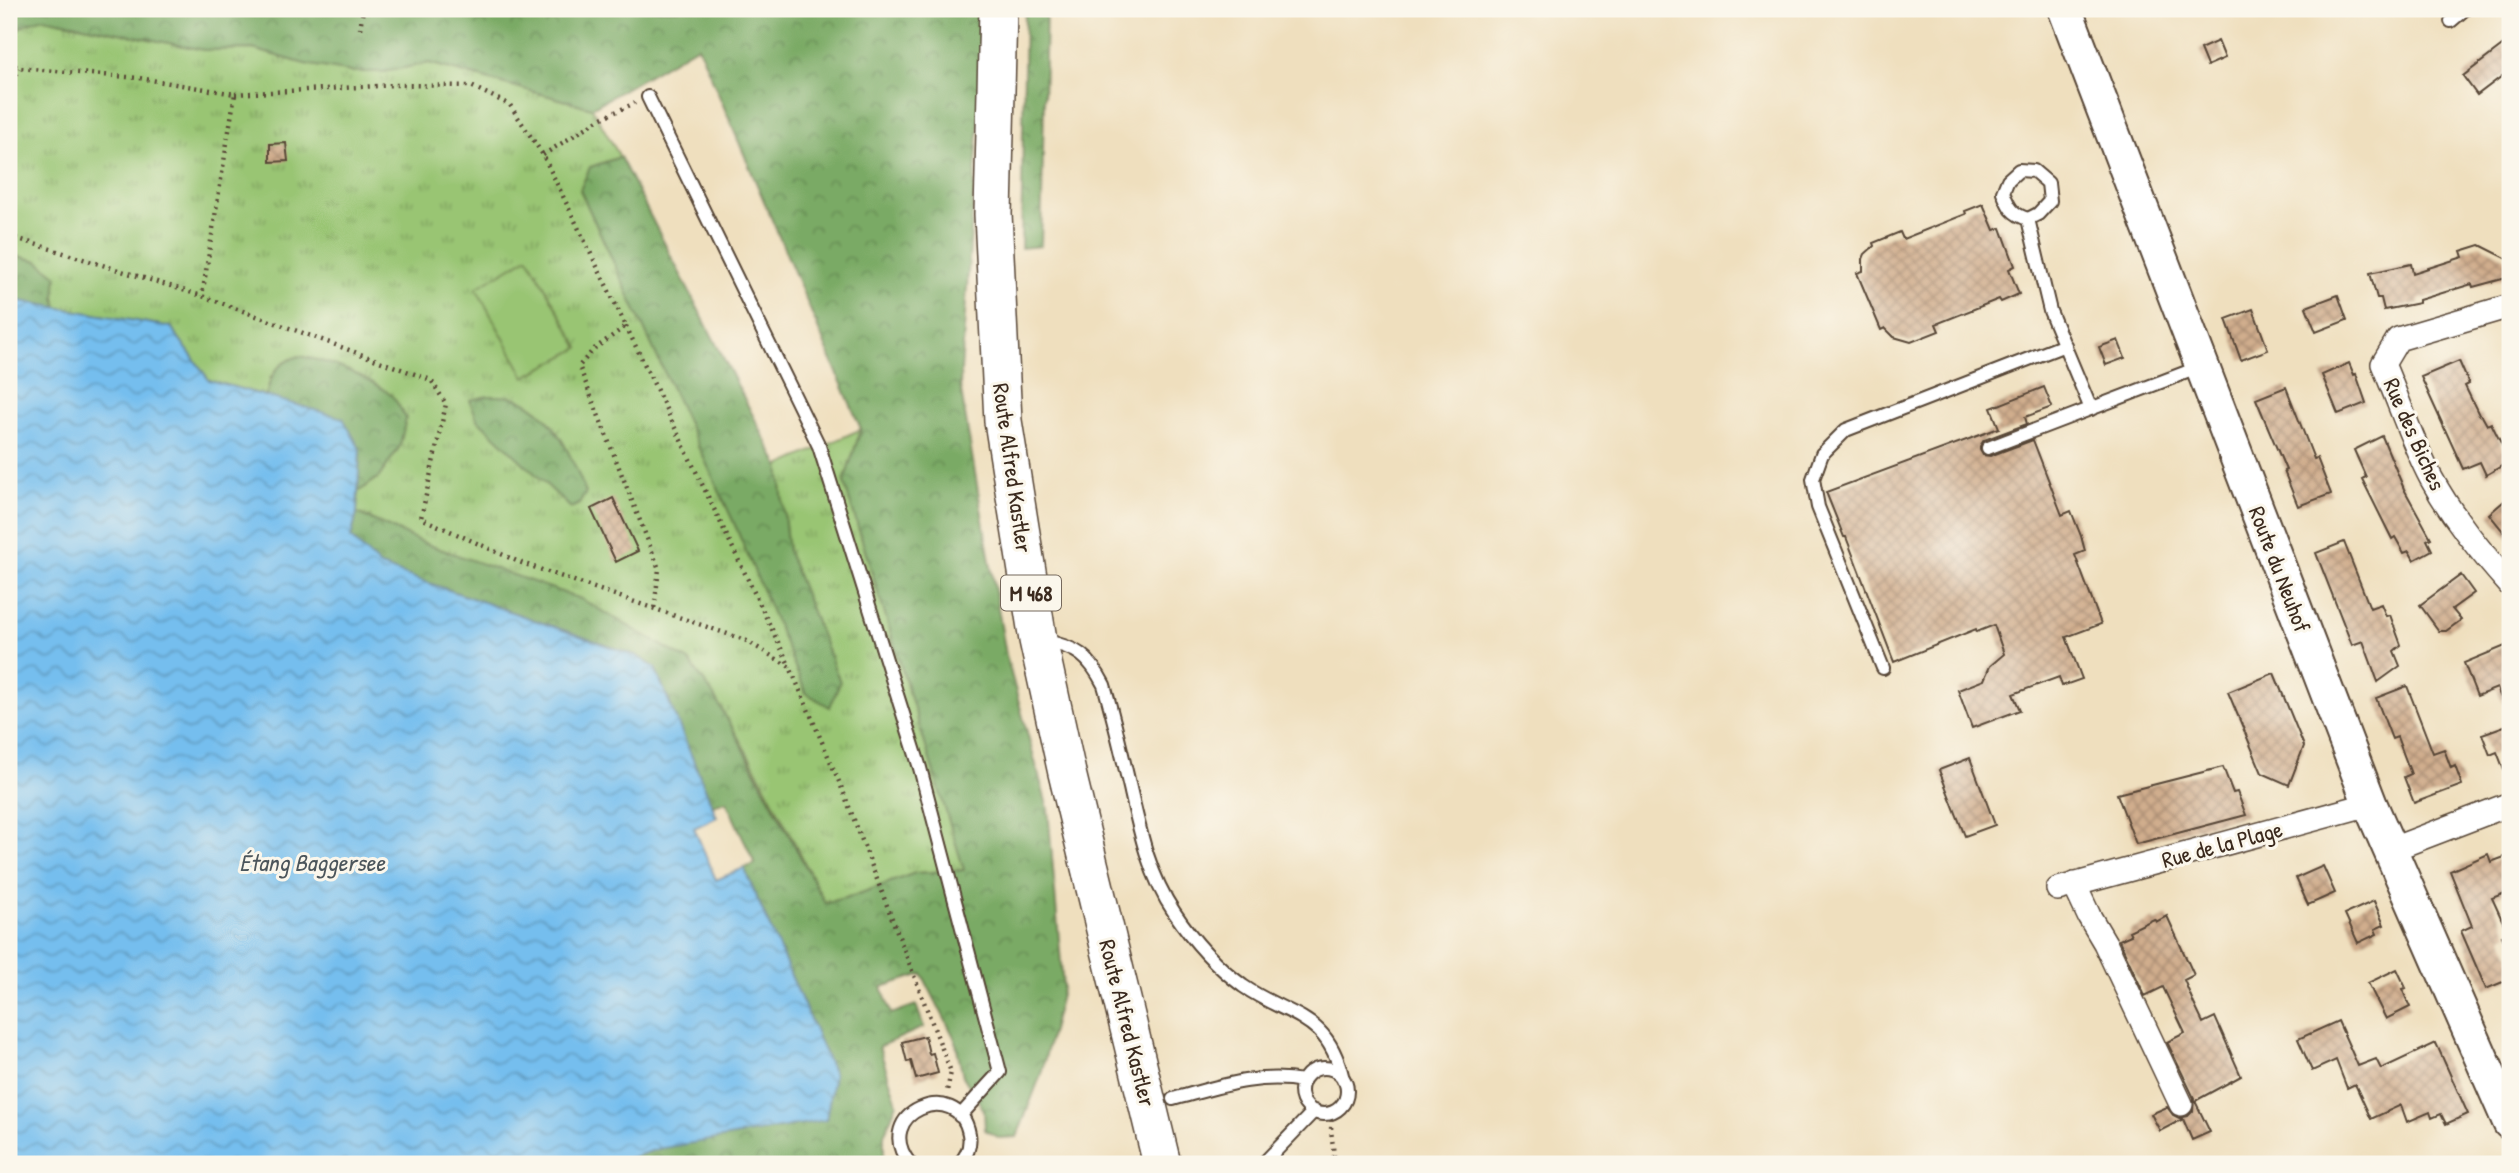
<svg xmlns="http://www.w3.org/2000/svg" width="2519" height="1173" viewBox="0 0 2519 1173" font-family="'Patrick Hand',sans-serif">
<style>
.grass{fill:url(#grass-tufts);stroke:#6a7848;stroke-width:2;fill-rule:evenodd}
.forest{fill:url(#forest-crowns);stroke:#5a6a42;stroke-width:2}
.garden{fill:#99c573;stroke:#6a7848;stroke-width:2}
.water{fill:url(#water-waves);stroke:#587486;stroke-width:2}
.building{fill:url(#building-cross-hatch)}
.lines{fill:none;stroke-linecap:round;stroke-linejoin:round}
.lane-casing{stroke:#564536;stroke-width:16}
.street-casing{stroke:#564536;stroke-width:26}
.secondary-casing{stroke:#564536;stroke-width:37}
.primary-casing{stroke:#564536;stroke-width:40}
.path{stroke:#564536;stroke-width:4.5;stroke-dasharray:2 5;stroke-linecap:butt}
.lane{stroke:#fff;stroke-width:12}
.street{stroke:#fff;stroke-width:23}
.secondary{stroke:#fff;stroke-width:33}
.primary{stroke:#fff;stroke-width:37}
.labels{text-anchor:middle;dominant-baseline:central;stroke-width:6;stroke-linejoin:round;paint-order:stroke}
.shield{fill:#fbf7ec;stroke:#75685c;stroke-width:2}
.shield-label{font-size:21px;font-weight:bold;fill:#3b2a1e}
.street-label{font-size:23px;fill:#3b2a1e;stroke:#fbf7ec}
.water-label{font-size:24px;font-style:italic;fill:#4c565c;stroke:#fbf7ec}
</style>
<defs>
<pattern id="grass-tufts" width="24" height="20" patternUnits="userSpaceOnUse" patternTransform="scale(1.75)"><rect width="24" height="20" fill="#99c573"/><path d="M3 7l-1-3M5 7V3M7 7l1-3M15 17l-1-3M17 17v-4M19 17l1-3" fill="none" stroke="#7ea05e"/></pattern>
<pattern id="forest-crowns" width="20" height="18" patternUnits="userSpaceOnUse" patternTransform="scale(1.75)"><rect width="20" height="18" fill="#7aaa65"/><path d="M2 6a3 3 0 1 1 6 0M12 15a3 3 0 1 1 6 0" fill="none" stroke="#658b53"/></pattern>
<pattern id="water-waves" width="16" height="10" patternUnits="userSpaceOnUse" patternTransform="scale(1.75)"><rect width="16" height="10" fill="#75beee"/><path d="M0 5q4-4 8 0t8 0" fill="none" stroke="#619bc0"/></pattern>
<pattern id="building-cross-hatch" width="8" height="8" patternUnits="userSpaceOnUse" patternTransform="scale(1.75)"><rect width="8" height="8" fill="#d0ad8d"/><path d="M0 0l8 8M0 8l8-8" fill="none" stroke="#aa8d73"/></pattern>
</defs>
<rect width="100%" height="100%" fill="#fbf7ec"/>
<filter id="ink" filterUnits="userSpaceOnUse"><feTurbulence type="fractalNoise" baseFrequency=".0143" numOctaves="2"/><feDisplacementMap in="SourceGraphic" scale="14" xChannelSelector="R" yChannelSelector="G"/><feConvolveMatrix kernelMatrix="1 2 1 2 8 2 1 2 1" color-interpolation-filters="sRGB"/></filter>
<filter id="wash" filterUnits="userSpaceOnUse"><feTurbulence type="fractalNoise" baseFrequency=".00686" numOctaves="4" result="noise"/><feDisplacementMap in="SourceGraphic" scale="28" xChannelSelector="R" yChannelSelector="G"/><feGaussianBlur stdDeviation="1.57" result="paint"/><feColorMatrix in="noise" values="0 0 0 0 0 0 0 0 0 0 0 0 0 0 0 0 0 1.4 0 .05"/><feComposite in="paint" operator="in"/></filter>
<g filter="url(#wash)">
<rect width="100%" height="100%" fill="#efdfbe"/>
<!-- grass -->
<path class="grass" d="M44,18L204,50L253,49L305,64L352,72H383L429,63L592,108L620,157L590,167L806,693L840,682L788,552L779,466L861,429L844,482L965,870L915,873L856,895L825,903C783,821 744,736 689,662L357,513L358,492L379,477L400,446L271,376L266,396L209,380L171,327L58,308L38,261L9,254V47C13,27 27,23 44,18ZM514,452L579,504L571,508Z"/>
<!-- forest -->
<path class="forest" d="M9,9H987L960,385L1006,655L1048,809L1063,987L1041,1074L1017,1137L999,1138L985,1130L984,1110L963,1076L955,1039L922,974L882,987L891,1014L916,1005L924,1027L879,1047L897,1103L884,1135V1158L865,1164H612L658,1149L834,1074L744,868L755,864L726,801L712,805L655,668L637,656L380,566L351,538L357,513L426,544L581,599L689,661L711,691L734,731L825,903L856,895L915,873L964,870L844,482L861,429L698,46L592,108L429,63L383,72H352L305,64L253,49L204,50L44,18C27,23 13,27 9,47Z
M1025,9H1046L1041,246L1021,248Z
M620,157L779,466L788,552L840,682L830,707L806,693L734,523L580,190L590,167Z
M9,254L38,261L57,276L55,298L58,308L9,299Z
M299,356C329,361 366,375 391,395C397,400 401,411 406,418L400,446L379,477L358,492L360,449L266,396C272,373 275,364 299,356Z
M488,396C497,396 508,395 516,398C555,412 572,458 586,493L579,504L571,508L477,419L470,400Z"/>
<!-- garden -->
<path class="garden" d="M528,257L579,348L525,377L476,288Z"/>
<!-- water -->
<path class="water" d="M9,299L171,327L209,380L343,418L360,449L357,513L351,538L380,566L637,656L655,668L717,817L694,828L716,880L744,868L834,1074L826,1120L658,1149L612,1164H9Z"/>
<g id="blocks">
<!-- building -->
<path class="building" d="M2510,40V70L2477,95L2463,76Z
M2218,41L2225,58L2207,66L2200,49Z
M286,143L288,161L270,162V144Z
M1983,204L1994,230L2001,228L2015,266L2009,269L2019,294L2001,302L1999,299L1936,324L1939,331L1911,342L1894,337L1885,328L1881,330L1857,273L1863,271V259L1865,254L1874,246L1873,243L1900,232L1903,239L1966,214L1965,211Z
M2480,245L2510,260V277L2473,287L2472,284L2419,300V303L2384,310L2381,298H2377L2370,273L2411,264L2413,273L2463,257L2461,251Z
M2338,295L2347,320L2316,332L2306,307Z
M2253,309L2268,350L2241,360L2226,319Z
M2118,340L2125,358L2106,365L2099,347Z
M2459,361L2469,384L2465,386L2479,415L2482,416L2487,425L2491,423L2510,461L2486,475L2480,462L2463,469L2421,377Z
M2349,363L2354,375L2356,374L2366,403L2338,414L2322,375Z
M2044,387L2052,407L2025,417L2027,424L1984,440L1980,446V450L1983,455L1990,456L2033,440L2062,515L2071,511L2081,536L2085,551L2075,555L2101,624L2066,637L2082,679L2062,686L2059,677L2013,694L2020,710L1972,728L1958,690L1984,680L1990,666L2004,654L1994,625L1977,632L1976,629L1894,662L1846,537H1844L1826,492L1999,428L1991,408Z
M2286,387L2314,459L2317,458L2331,494L2298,506L2284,471L2286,470L2256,399Z
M2382,436L2404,489L2431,538L2427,540L2432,550L2414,560L2409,551L2404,553L2395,537L2392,539L2362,479L2366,477L2354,450Z
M2510,496V540L2489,514Z
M613,498L638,551L616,562L591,509Z
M2344,542L2370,608L2381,604L2386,616L2390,615L2401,645L2394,651L2400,666L2378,682L2363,641L2352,645L2316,553Z
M2461,575L2474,593L2452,609L2461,620L2446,631H2439L2420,605Z
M2510,644V719H2509L2497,688L2477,696L2464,663Z
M2274,673L2304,746L2289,785L2262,773L2228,692Z
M2407,686L2433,753L2444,749L2451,768L2455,766L2462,785L2414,803L2404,777L2411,774L2397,737L2392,739L2376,698Z
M2510,724V782L2509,783L2497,752L2490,755L2482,734Z
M1970,758L1995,825L1965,836L1939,770Z
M2223,767L2233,793L2237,792L2246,815L2136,844L2117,794Z
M2488,854L2491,862L2510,855V891L2492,898L2508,933L2502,936L2510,955V979L2486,989L2461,931L2472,926L2450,871Z
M2323,866L2335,893L2308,905L2296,878Z
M2374,901L2384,925L2375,929L2377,934L2358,943L2345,914Z
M2167,916L2194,975L2184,980L2194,1004L2203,1023L2215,1017L2241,1076L2195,1101L2210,1132L2192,1140L2183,1119L2160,1131L2151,1114L2167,1107L2173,1115L2179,1118L2188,1116L2193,1111L2194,1098L2167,1042L2185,1033L2163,987L2145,996L2119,940L2131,935L2129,931L2154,919L2156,922Z
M2397,969L2406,988L2402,989L2410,1007L2386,1019L2368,983Z
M2338,1021L2358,1066L2376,1059L2381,1069L2436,1043L2468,1114L2446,1124L2441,1114L2432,1118L2430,1112L2407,1122L2401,1105L2371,1119L2355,1084L2347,1088L2336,1060L2312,1071L2298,1039Z
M925,1036L929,1054L933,1053L938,1073L916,1079L911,1061L907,1062L902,1042Z"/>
</g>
</g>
<g filter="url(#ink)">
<use href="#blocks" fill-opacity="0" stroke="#564536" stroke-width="2"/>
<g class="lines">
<!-- lane casing -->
<g class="lane-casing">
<path id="lane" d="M2451,21L2465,9
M648,97L819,446L920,768L1000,1072L960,1116
M2028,219C2012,214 2009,208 2003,192L2008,180L2019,170L2034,171L2048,183L2050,201L2038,214L2028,219L2050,311L2091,409
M1988,448L2200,367
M1044,641C1077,647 1089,656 1104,685C1114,719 1122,754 1130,788C1140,832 1149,875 1174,912C1192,939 1217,967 1243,986C1291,1019 1327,1012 1343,1079
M1883,668L1818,507L1813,479L1822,454L1846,430L2065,345
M1301 1091a23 23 0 1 1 46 0a23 23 0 1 1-46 0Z
M1173,1099C1215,1088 1259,1072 1303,1081
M910,1164C869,1113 959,1077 969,1134C971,1145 967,1156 959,1164
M1263,1164L1314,1111"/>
</g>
<!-- street casing -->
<g class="street-casing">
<path id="street" d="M2510,306L2398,339L2383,364C2399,401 2412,442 2431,478C2453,518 2480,551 2510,585
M2390,850L2510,804
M2074,884L2089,916L2105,943L2181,1104
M2058,889L2370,804"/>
</g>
<!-- secondary casing -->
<g class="secondary-casing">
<path id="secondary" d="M2065,9L2370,804L2510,1123"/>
</g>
<!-- primary casing -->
<g class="primary-casing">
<path id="primary" d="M998,9L993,214L1003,421L1038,640L1067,773L1162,1164"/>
</g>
<!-- path -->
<path class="path" d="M360,29L363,9
M9,62L19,68L139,78L235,94L202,296
M9,87L19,68
M235,94L395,85L471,86L510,105L543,155L626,326L594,349L579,366L659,569L654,609
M543,155L600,119L635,103
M9,236L202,296L431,380L446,404L421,518L519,562L745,640L790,667L843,791L951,1072L947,1091
M626,326L790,667
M1332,1113L1331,1130L1335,1164"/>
<!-- lane -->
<use href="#lane" class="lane"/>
<!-- street -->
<use href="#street" class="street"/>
<!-- secondary -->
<use href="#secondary" class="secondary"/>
<!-- primary -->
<use href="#primary" class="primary"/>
</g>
</g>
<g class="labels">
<!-- shield labels -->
<rect class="shield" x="1001" y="575.5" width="60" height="35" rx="5"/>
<g class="shield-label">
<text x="1031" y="593">M 468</text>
</g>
<!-- street labels -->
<g class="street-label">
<text transform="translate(2415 434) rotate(66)">Rue des Biches</text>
<text transform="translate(1013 468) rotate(82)">Route Alfred Kastler</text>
<text transform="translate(2280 569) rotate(69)">Route du Neuhof</text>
<text transform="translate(2222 844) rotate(-15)">Rue de la Plage</text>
<text transform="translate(1128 1023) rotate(76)">Route Alfred Kastler</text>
</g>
<!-- water labels -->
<g class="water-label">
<text x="312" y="862">Étang Baggersee</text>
</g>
</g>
<!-- margin -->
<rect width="2519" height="1173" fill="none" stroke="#fbf7ec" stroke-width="35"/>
</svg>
